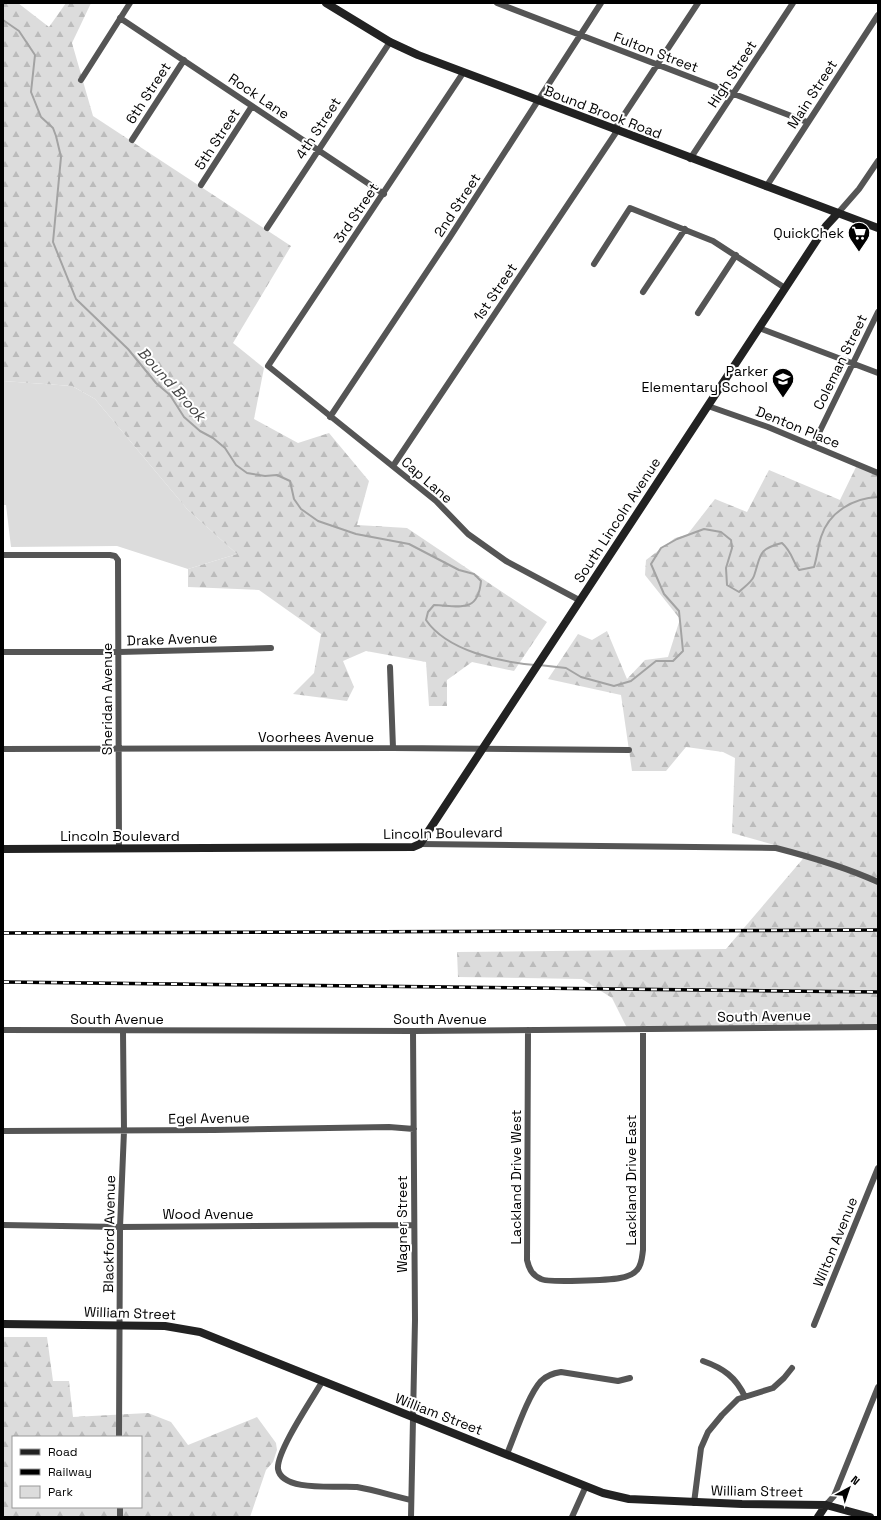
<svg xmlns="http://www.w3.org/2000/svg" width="881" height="1520" viewBox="0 0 881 1520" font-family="'Space Grotesk',sans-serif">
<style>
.green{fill:#dcdcdc}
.forest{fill:url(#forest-firs);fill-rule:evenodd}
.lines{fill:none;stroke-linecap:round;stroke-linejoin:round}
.stream{stroke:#a3a3a3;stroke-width:2}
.street{stroke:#555;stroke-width:6}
.secondary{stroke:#222;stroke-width:8}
.rail-casing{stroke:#000;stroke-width:3.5}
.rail{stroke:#fff;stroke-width:2;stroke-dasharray:6;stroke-linecap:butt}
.labels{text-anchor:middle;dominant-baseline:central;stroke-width:4;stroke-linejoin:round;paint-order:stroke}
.street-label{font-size:14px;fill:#000;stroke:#fff}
.poi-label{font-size:14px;fill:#000;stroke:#fff;text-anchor:end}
.water-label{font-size:15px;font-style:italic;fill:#444;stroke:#fff}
</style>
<defs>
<pattern id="forest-firs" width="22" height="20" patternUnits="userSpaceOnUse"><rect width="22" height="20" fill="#dcdcdc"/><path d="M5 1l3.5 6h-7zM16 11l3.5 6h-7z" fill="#bbb"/></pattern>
</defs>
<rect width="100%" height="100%" fill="#fff"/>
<!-- green -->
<path class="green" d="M3,381L72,386L95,399L187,509L237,554L188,569L117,546L11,547L6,505H3Z"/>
<!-- forest -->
<path class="forest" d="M3,3H18L49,27L66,3H91L72,43L93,116L291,246L233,343L264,368L254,419L298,443L329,433L369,481L357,525L407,528L547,622L514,671L472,662L447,680V706H429L426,662L366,651L343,661L354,687L347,701L293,694L314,673L321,634L259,590L188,587V569L237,554L187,509L95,399L72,386L3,381Z
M856,467L878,470V1030H628L612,998L582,979L458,977L457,952L726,949L807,854L732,833L735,758L723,752L686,747L666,771H632L621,695L548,679L578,634L592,640L607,631L627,679L645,660L668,657L680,619L645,575L646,560L675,538L687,535L715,499L747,512L769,470L840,500Z
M3,1337H47L53,1381H69L73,1417L148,1413L171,1422L188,1445L257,1417L276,1443L277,1450L273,1462L266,1470L250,1517H3ZM13,1437H141V1507H13Z"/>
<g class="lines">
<!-- stream -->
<path class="stream" d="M3,20L19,31L35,55L31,92L41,117L53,128L56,136L61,157L53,242L76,299L128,349L156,383L170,395L184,417L200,431L213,438L225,448L236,465L247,473L265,476L277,475L290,481L294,499L301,509L318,521L356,534L409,544L459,570L474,574L481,581C478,614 459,606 434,605L428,612L426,620C447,651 500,662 535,665
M539,665L566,668L581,677L614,686L631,681L656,661H673L683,651L679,611L664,594L651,564L661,548L677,539L704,529L721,532L731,540L732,548L726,568L727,585L739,592C743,588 752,582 754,576C761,556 757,549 782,543C792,552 792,560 799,570L814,567C817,557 818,547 821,537C829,512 853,498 878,497"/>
<!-- street -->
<path class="street" d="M497,3L807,122
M120,18L384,194
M463,73L268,366L436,501L468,534L506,561L579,600
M81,80L130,3
M614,130L698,3
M132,140L184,60
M690,159L793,3
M201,185L252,106
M766,187L878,15
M838,213L859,189L878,161
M267,228L390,42
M594,264L630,208L713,241L785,288
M643,292L685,229
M698,313L736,255
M759,328L878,373
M708,406L768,427L878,473
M330,417L450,237L601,3
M813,445L878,312
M393,466L617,131
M3,555H110L115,556L118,560L119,849
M3,652H119L271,648
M390,667L393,748
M3,749L393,748L629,750
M420,844L776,848C811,857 845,867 878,882
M3,1030L413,1031L878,1027
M528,1030L527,1260C529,1269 532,1275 541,1279C548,1283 610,1280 620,1278C626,1277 633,1275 637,1270C642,1265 642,1257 643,1250V1029
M3,1131L214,1130L389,1127L414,1129
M3,1225L120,1227L413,1225
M814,1325L878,1168
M703,1361C723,1368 736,1377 745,1397
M322,1382C312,1399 276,1452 278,1469C282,1493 341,1485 357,1487C375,1490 393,1496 411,1500
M119,1437L120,1227L124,1131L123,1032
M507,1454C515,1435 528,1395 541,1381C546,1376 554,1373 561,1372L618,1381L630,1378
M694,1503L701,1448L708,1432L722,1415L738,1399L773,1388L784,1378L792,1368
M826,1505L834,1496L878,1387
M120,1507V1517
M411,1517L415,1320L413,1031
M572,1517L586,1486"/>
<!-- secondary -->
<path class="secondary" d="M326,3L390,42L418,55L878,228
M3,849L413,847L420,844L826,226L838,213
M3,1324L165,1326L200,1332L603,1493L629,1499L742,1504L826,1505L870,1517
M818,1517L826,1505"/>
<!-- rail casing -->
<g class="rail-casing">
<path id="rail" d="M3,933L878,930
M3,982L878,992"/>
</g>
<!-- rail -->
<use href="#rail" class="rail"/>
</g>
<!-- icons -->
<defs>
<g id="supermarket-pin" transform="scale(1.15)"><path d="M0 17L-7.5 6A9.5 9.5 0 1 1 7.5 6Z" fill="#000" stroke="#fff"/><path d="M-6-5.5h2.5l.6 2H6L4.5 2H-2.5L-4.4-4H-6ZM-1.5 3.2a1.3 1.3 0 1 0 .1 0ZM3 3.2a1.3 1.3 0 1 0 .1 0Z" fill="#fff"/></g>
<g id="school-pin" transform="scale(1.15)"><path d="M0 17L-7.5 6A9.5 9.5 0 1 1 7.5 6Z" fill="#000" stroke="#fff"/><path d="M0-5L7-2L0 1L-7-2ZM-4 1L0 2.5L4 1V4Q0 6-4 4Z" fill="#fff"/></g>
</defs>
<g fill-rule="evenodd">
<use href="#supermarket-pin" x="859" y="233"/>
<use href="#school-pin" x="783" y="379"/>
</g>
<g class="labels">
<!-- street labels -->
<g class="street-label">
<text transform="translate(656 52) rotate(21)">Fulton Street</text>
<text transform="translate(732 74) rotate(-57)">High Street</text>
<text transform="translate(148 93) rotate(-57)">6th Street</text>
<text transform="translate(812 94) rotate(-57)">Main Street</text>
<text transform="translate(259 96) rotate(34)">Rock Lane</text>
<text transform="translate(603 112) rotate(21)">Bound Brook Road</text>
<text transform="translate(318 128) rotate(-57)">4th Street</text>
<text transform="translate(217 139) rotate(-57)">5th Street</text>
<text transform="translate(457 205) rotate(-57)">2nd Street</text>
<text transform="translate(356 213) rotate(-56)">3rd Street</text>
<text transform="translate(495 292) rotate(-56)">1st Street</text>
<text transform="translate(840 362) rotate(-64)">Coleman Street</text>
<text transform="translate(798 427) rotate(22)">Denton Place</text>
<text transform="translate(427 480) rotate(41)">Cap Lane</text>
<text transform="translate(617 520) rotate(-57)">South Lincoln Avenue</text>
<text transform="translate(172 639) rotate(-2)">Drake Avenue</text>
<text transform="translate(107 699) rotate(-90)">Sheridan Avenue</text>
<text x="316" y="737">Voorhees Avenue</text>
<text transform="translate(443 833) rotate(-1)">Lincoln Boulevard</text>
<text x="120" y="836">Lincoln Boulevard</text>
<text transform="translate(764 1016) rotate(-1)">South Avenue</text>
<text x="117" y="1019">South Avenue</text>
<text x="440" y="1019">South Avenue</text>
<text transform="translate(209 1118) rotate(-1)">Egel Avenue</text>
<text transform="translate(516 1177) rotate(-90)">Lackland Drive West</text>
<text transform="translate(631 1180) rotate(-90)">Lackland Drive East</text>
<text x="208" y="1214">Wood Avenue</text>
<text transform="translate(402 1224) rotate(-90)">Wagner Street</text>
<text transform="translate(109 1234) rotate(-89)">Blackford Avenue</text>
<text transform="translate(835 1242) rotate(-68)">Wilton Avenue</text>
<text transform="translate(130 1313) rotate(2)">William Street</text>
<text transform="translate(439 1414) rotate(21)">William Street</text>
<text transform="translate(757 1491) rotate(1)">William Street</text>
</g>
<!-- poi labels -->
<g class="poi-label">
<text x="844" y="233">QuickChek</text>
<text x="768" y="371">Parker<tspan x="768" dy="16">Elementary School</tspan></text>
</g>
<!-- water labels -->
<g class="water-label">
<text transform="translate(172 384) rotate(48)">Bound Brook</text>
</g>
</g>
<!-- border -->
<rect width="881" height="1520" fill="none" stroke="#000000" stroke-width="8"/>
<!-- legend -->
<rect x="12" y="1436" width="130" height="72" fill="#ffffff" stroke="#999999"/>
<rect x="20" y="1449" width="20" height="6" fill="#222222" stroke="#999999"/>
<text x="48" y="1456" font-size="12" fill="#000000">Road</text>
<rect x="20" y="1469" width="20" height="6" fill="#000000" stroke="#999999"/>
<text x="48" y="1476" font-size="12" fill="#000000">Railway</text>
<rect x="20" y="1486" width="20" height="12" fill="#dcdcdc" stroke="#999999"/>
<text x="48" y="1496" font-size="12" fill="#000000">Park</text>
<!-- north arrow -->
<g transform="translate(849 1488) rotate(40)" stroke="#ffffff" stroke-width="3" paint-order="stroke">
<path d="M0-3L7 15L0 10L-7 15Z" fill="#000000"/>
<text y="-6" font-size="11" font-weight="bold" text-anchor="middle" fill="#000000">N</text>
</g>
</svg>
